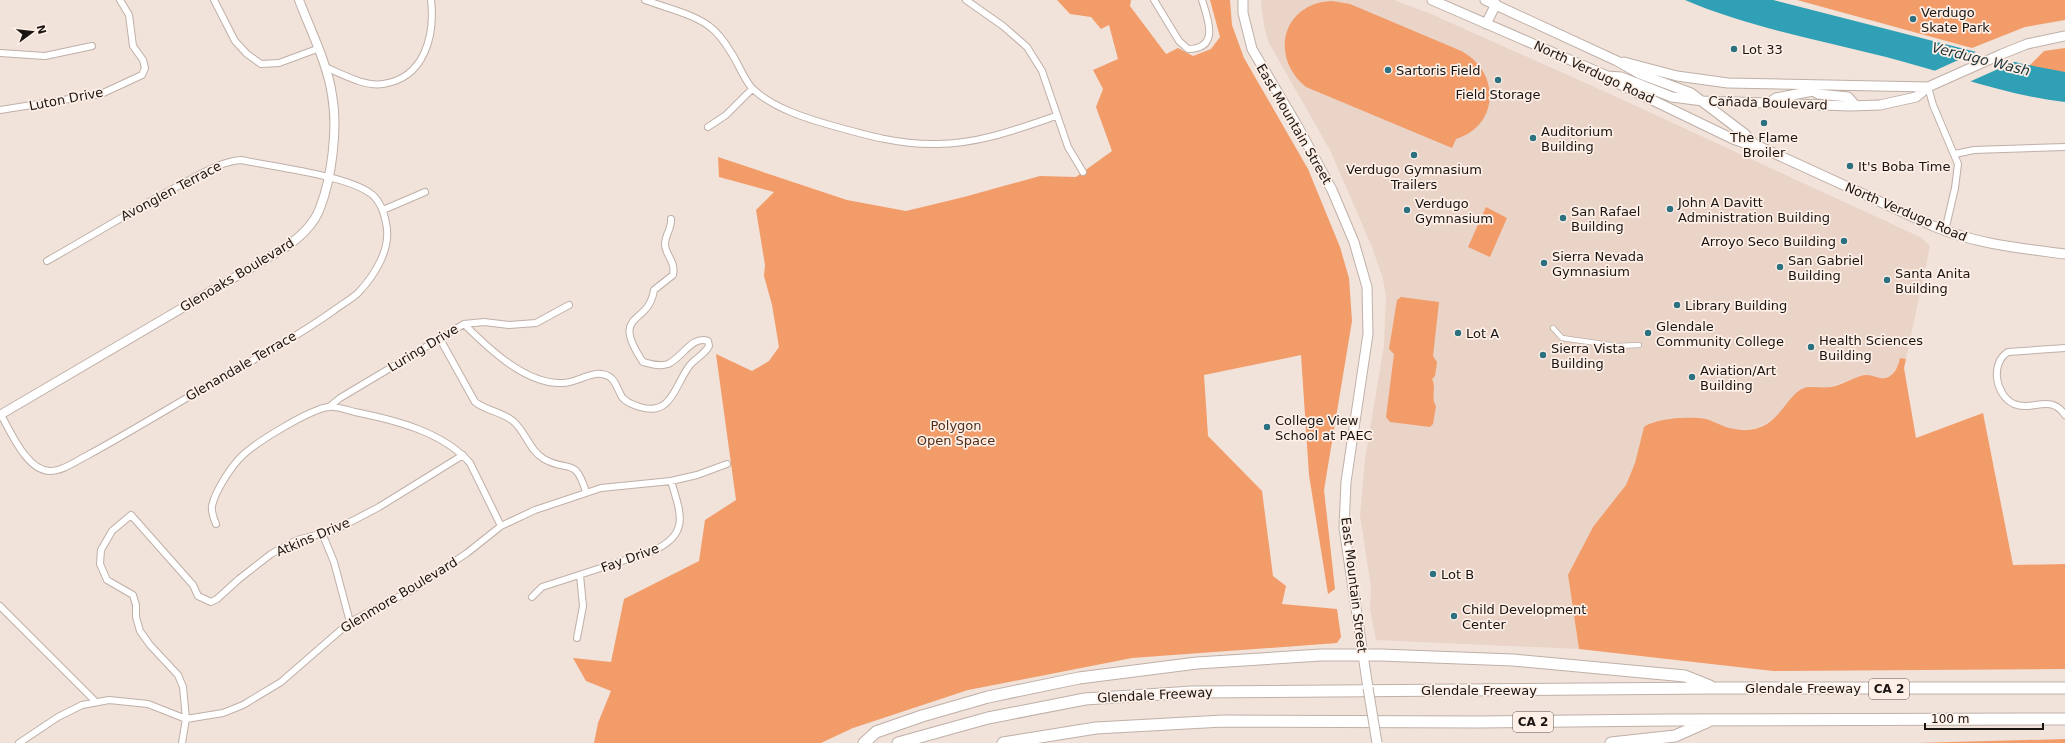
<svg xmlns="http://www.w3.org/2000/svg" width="2065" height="743" viewBox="0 0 2065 743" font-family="'DejaVu Sans',sans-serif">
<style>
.built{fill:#ead3c7}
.green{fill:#f29c69}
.water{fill:#30a0b6}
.pier{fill:#f1e2da}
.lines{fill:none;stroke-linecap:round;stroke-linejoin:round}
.pedestrian-casing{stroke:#bfb0a8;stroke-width:6}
.minor-casing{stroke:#bfb0a8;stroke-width:8}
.tertiary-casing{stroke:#bfb0a8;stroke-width:10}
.secondary-casing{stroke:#bfb0a8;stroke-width:11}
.motorway-casing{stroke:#bfb0a8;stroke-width:13}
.pedestrian{stroke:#fff;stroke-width:4.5}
.minor{stroke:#fff;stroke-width:6}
.tertiary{stroke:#fff;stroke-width:8}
.secondary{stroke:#fff;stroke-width:9}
.motorway{stroke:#fff;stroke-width:11}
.secondary-bridge-casing{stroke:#bfb0a8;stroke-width:11;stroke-linecap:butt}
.secondary-bridge{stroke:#fff;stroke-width:9}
.poi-dot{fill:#2c7180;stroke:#feefe7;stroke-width:1.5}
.labels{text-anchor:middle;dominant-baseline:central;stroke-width:3.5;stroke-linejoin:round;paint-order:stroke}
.shield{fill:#feefe7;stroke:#5e5652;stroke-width:1}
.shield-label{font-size:12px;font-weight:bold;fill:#1a1512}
.poi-label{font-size:13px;fill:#1a1512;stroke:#feefe7;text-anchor:start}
.street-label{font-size:13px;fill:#1a1512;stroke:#feefe7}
.park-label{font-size:13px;fill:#512d17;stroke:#feefe7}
.water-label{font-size:14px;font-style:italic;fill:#1c343a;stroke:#feefe7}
</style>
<rect width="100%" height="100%" fill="#f1e2da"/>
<!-- built -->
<path class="built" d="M1261,0H1394L1431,14L1610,94L1920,237L1930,246L1906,359L1900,358L1899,365L1891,375L1885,378L1857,377L1830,387L1801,390L1778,416L1758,428L1735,430L1704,419L1696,418L1655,421L1644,427L1635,463L1626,485L1568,575L1579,649L1376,640L1370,609L1371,587L1360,515L1365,460L1384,346L1386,297L1383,279L1372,247L1330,150L1269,43L1264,26Z"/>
<!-- green -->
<path class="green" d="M1057,0H1131L1130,6L1166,54L1178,48L1193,56L1211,49L1220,37L1210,0H1230L1232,25L1244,58L1308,169L1340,247L1349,278L1352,321L1324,490L1335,589L1328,594L1309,475L1301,355L1204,375L1208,436L1262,491L1273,576L1286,586L1282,604L1337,609L1341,637L1337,643L1132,658L968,690L853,728L821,743H594L598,723L611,691L586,681L573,658L611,662L624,599L699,561L705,520L736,500L716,354L752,371L769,361L779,347L772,305L764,276L765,265L756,210L774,192L719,177L718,157L847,200L906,211L964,197L1040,176L1076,177L1112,151L1096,107L1103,89L1093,70L1118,59L1109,25L1101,29L1091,17L1070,14Z
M1797,0H2065V20L2025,27L1972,48Z
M1332,1L1350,4L1459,50C1500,69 1501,125 1456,139L1452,148L1306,87C1269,57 1282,3 1332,1Z
M2065,48V76L2028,67L2044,51Z
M1486,207L1507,218L1490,257L1468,247Z
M1401,297L1439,302L1433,356L1437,362L1435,376L1432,379C1437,388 1430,397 1436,406L1433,424L1430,427L1390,422L1386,417L1394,354L1389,349L1397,300Z
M1900,358L1906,359L1904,368L1916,438L1983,413L2013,565L2065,564V669L1773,671L1579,649L1568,575L1593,527L1626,485L1635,463L1644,427C1655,418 1692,416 1706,419C1716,422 1725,428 1735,429C1782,437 1784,389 1809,387C1817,387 1823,388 1831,387C1843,385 1853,377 1865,375C1875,374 1881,382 1890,376C1896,372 1899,364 1900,358Z
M2065,739V743H1915Z"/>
<!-- water -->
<path class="water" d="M1685,0H1773L2023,64L2065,72V102C2004,95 1945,72 1886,57C1819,40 1748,27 1685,0Z"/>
<!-- pier -->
<path class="pier" d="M1978,51L2016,61L1969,82L1932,72Z"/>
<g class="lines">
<!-- pedestrian casing -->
<g class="pedestrian-casing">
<path id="pedestrian" d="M1553,328L1562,338L1617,346L1639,345"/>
</g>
<!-- minor casing -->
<g class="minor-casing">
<path id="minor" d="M214,0L235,41L247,54L261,64L279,63L317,49
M645,0C666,8 691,13 709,26C719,33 726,44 732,54C738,63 746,84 754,90C774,108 805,118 830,125C865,135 900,145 937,144C978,144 1018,129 1056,116
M966,0L1003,26L1027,47L1042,71L1068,147L1083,172
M1154,0L1179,41L1188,49C1220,49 1208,19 1202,0
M0,53L45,56L92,46
M325,67C342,74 365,87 383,84C425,78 435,35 431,0
M1928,87L1933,105L1958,164L1955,188L1945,231
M0,110L101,94L142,75L145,68L143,60L133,46L129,15L120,0
M708,127L726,115L752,89
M1955,154L1974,150L2065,147
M383,210L425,192
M464,324C488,348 526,385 563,383C575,383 591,372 601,374C615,375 616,387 622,397C626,403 634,405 640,407C672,417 675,384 690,365C696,358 704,355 709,346L708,341C692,335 682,358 668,364C659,367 651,364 643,362C609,311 649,326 654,290L673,275C676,261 665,255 665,244C665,235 672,228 671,219
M440,339L475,402C487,411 502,412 513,421C526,432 529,450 544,459C569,473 575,456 586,492
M2065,348L2008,352C1990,363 1995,395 2014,404C2032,412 2050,393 2065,415
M329,407L340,398L464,324L484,322L509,325L536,323L569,305
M1,415C11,432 27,471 50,471C63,471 76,461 88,455C130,432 171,407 212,383C253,360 295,338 333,311C341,305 350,300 358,293C375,275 392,248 386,223C384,212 380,200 370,193C344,175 274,167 241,160C218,162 200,175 180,185C135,209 91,236 47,261
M216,524C214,519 211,512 212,506C215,491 232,465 243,455C258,441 309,410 328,407C336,406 347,410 355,412C395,420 443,432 470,463L501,526
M322,533L334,562L350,622
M532,597L542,587L653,551C690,534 681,514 671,481
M0,606L96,702
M577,638L583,606L580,575
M19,743L58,717L82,705L109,700L148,704L186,719L223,713L243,705L281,682L350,622L410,591L467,553L501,526L535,510L601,488L671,481L697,475L727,464
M182,743L186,719L183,687L178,675L150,645L140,631L136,617V605L133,595L107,580L100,564L101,550L112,531L131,515L193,585L198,596L211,602L217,599L239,579L271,554L297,540L335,530L379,507L463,455"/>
</g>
<!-- tertiary casing -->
<g class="tertiary-casing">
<path id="tertiary" d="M0,415L281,250C297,240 313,227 320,208C332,177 338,128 332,95C328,65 310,29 299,0"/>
</g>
<!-- secondary casing -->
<g class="secondary-casing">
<path id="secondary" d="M1243,0V13L1252,49L1298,127L1332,190L1354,242L1367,287L1368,334L1346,482L1344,528L1368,688
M1432,0L1607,76L1621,85L1733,139L1747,144H1754
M1485,0L1617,61L1640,74L1691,93L1745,134L1754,144L1933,226C1976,244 2018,248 2065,254
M1486,24L1496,4
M1624,62L1677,76L1728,83L1928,87
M1607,76L1621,77L1672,97L1703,101L1850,106L1880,105L1916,97L1928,87L2002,54L2027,44L2065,36
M1769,103L1776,98L1813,91L1818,94L1848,97L1856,106"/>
</g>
<!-- motorway casing -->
<g class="motorway-casing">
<path id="motorway" d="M864,743L876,732L922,716L988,697L1079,678L1197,663L1321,655H1380L1513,660L1685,676L1710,686
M898,743L988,718L1085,699L1192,692L1714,688H2065
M1003,743L1096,728L1223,721L1479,722L1668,720L2065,719
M1611,743L1675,736L1709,721"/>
</g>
<!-- pedestrian -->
<use href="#pedestrian" class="pedestrian"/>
<!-- minor -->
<use href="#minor" class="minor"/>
<!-- tertiary -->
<use href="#tertiary" class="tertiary"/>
<!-- secondary -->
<use href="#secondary" class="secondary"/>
<!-- motorway -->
<use href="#motorway" class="motorway"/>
<!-- secondary-bridge casing -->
<g class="secondary-bridge-casing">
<path id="secondary-bridge" d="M1368,688L1377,743"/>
</g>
<!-- secondary-bridge -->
<use href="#secondary-bridge" class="secondary-bridge"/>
</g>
<!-- markers -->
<g class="poi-dot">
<circle cx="1913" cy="19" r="4"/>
<circle cx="1734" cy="49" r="4"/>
<circle cx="1388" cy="70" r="4"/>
<circle cx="1498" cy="80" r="4"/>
<circle cx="1764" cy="123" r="4"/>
<circle cx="1533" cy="138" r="4"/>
<circle cx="1414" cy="155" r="4"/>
<circle cx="1850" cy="166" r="4"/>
<circle cx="1670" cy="209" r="4"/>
<circle cx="1407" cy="210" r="4"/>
<circle cx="1563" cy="218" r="4"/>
<circle cx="1844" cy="241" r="4"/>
<circle cx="1544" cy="263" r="4"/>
<circle cx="1780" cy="267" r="4"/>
<circle cx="1887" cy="280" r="4"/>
<circle cx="1677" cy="305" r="4"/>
<circle cx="1458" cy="333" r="4"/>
<circle cx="1648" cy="333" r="4"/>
<circle cx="1811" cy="347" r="4"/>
<circle cx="1543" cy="355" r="4"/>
<circle cx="1692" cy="377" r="4"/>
<circle cx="1267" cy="427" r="4"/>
<circle cx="1433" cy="574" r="4"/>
<circle cx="1454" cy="616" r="4"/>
</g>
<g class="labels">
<!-- shield labels -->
<g class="shield">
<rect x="1869" y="679" width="40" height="20" rx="3"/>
<rect x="1513" y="712" width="40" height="20" rx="3"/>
</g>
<g class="shield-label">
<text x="1889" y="689">CA 2</text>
<text x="1533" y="722">CA 2</text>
</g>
<!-- poi labels -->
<g class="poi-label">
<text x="1921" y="12">Verdugo<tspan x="1921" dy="15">Skate Park</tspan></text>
<text x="1742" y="49">Lot 33</text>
<text x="1396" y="70">Sartoris Field</text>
<text x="1498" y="94" text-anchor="middle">Field Storage</text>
<text x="1541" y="131">Auditorium<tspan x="1541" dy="15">Building</tspan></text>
<text x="1764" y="137" text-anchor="middle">The Flame<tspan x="1764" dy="15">Broiler</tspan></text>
<text x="1858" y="166">It's Boba Time</text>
<text x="1414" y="169" text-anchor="middle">Verdugo Gymnasium<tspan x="1414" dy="15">Trailers</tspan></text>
<text x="1678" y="202">John A Davitt<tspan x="1678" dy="15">Administration Building</tspan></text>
<text x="1415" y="203">Verdugo<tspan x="1415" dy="15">Gymnasium</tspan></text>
<text x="1571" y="211">San Rafael<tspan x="1571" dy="15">Building</tspan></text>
<text x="1836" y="241" text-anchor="end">Arroyo Seco Building</text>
<text x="1552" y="256">Sierra Nevada<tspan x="1552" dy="15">Gymnasium</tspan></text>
<text x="1788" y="260">San Gabriel<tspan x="1788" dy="15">Building</tspan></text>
<text x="1895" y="273">Santa Anita<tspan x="1895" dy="15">Building</tspan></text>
<text x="1685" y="305">Library Building</text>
<text x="1656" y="326">Glendale<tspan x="1656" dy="15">Community College</tspan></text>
<text x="1466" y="333">Lot A</text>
<text x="1819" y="340">Health Sciences<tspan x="1819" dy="15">Building</tspan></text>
<text x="1551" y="348">Sierra Vista<tspan x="1551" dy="15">Building</tspan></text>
<text x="1700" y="370">Aviation/Art<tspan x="1700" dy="15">Building</tspan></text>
<text x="1275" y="420">College View<tspan x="1275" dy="15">School at PAEC</tspan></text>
<text x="1441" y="574">Lot B</text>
<text x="1462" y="609">Child Development<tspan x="1462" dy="15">Center</tspan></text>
</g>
<!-- street labels -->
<g class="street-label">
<text transform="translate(1594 72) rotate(25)">North Verdugo Road</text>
<text transform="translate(66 99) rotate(-11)">Luton Drive</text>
<text transform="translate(1768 103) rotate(2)">Cañada Boulevard</text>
<text transform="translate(1294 124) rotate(60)">East Mountain Street</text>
<text transform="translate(171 191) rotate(-28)">Avonglen Terrace</text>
<text transform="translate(1906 212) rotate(23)">North Verdugo Road</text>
<text transform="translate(237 275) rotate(-31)">Glenoaks Boulevard</text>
<text transform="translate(423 348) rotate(-31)">Luring Drive</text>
<text transform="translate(241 366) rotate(-30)">Glenandale Terrace</text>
<text transform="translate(313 537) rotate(-23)">Atkins Drive</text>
<text transform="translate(630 558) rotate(-20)">Fay Drive</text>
<text transform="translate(1354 585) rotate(83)">East Mountain Street</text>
<text transform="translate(399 595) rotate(-31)">Glenmore Boulevard</text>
<text x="1803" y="688">Glendale Freeway</text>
<text x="1479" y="690">Glendale Freeway</text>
<text transform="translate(1155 695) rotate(-3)">Glendale Freeway</text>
</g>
<!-- park labels -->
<g class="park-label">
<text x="956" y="425">Polygon<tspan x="956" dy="15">Open Space</tspan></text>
</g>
<!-- water labels -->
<g class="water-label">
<text transform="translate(1981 59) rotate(14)">Verdugo Wash</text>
</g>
</g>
<!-- north arrow -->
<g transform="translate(32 32) rotate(75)" stroke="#feefe7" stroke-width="3" paint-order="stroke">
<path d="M0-3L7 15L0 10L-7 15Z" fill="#1a1512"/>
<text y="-6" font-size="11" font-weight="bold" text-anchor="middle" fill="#1a1512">N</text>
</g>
<!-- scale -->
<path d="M1925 723v6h118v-6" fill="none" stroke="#1a1512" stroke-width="2"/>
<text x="1931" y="723" font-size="12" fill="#1a1512" stroke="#feefe7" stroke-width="3" paint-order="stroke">100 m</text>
</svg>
